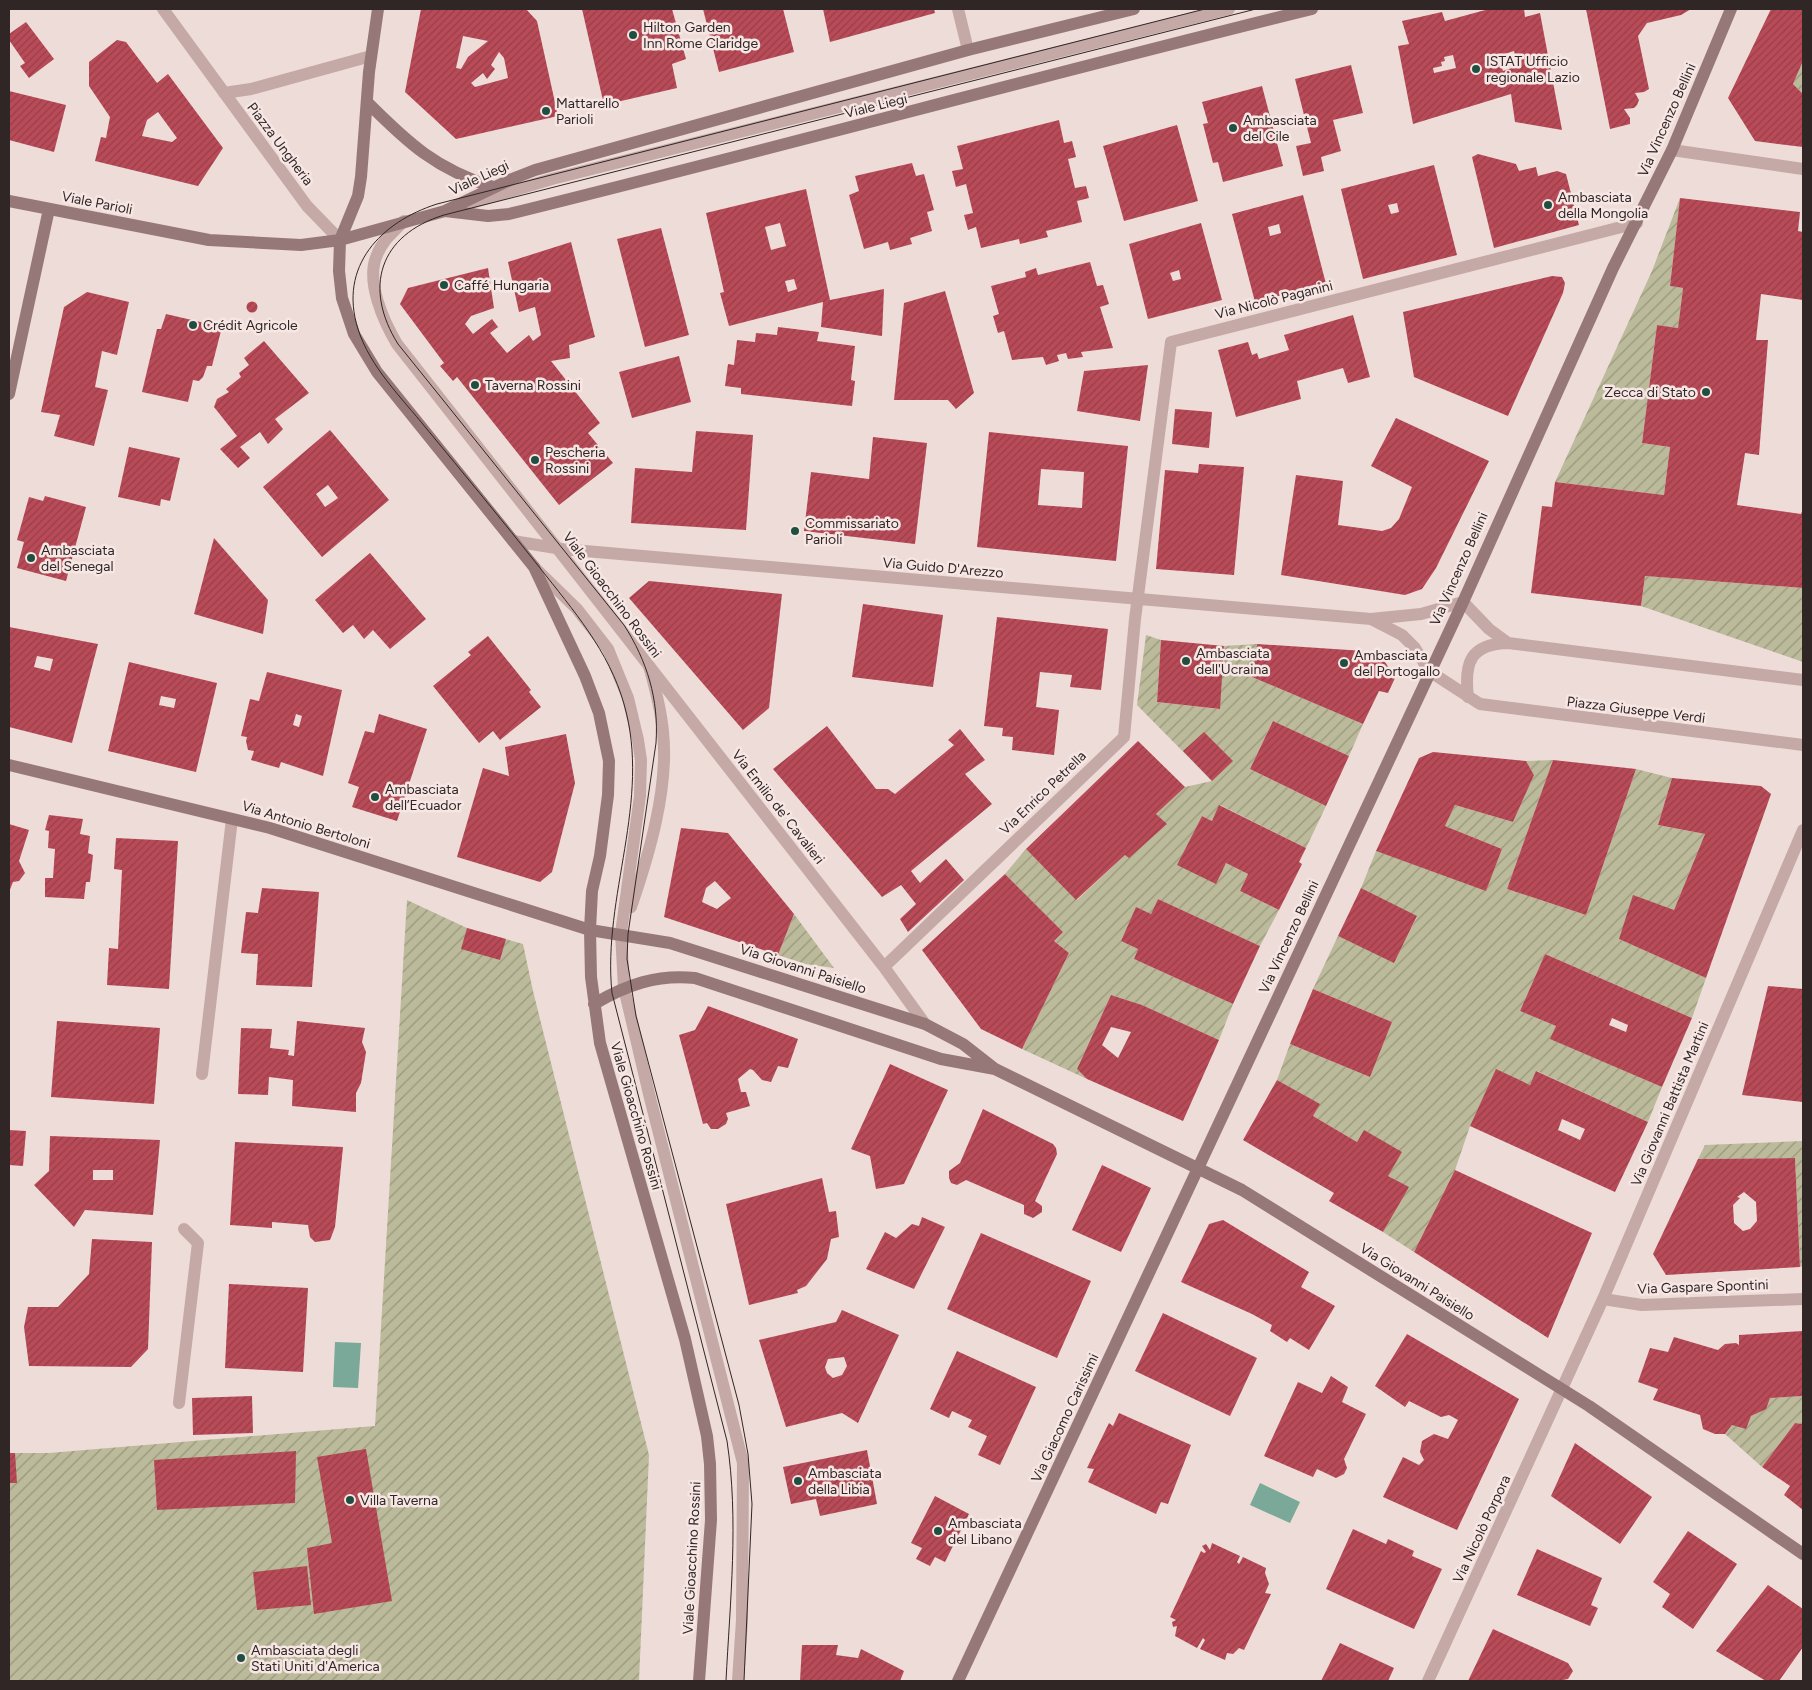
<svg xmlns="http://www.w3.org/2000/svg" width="1812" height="1690" viewBox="0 0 1812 1690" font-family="Figtree,sans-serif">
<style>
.garden{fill:url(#garden-furrows)}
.water{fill:#7aa899}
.building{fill:url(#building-hatch);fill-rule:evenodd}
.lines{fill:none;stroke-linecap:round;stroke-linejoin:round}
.lane{stroke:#c4a9a6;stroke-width:12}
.street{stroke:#c4a9a6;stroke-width:12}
.secondary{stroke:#977878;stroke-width:12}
.tram{stroke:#312626;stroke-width:1}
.poi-dot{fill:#204e40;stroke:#f6e7e4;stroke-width:2}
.labels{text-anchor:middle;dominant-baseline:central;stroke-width:5;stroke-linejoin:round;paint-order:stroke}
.poi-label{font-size:14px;fill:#312626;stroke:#f6e7e4;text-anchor:start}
.street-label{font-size:14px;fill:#312626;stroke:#f6e7e4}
</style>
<defs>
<pattern id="garden-furrows" width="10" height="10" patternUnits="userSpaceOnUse" patternTransform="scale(1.25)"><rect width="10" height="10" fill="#bbba9a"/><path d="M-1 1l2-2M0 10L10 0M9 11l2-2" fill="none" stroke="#99977d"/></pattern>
<pattern id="building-hatch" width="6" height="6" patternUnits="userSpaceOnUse" patternTransform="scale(1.25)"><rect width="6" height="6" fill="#b94b58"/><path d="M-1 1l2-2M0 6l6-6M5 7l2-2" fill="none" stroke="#973e49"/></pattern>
</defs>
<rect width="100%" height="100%" fill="#eedcd8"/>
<!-- garden -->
<path class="garden" d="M1803,61V94L1793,84Z
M1680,198L1670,286L1683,288L1678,328L1657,325L1642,443L1670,447L1664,495L1555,482L1652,271Z
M1645,576L1803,588V662L1641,606Z
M1146,635L1161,640L1157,702L1219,709L1224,646L1257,644L1252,677L1363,724L1349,756L1273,721L1250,769L1326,806L1306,848L1220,805L1212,821L1202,816L1178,864L1216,883L1226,863L1248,874L1240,891L1279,910L1260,946L1158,899L1151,914L1136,908L1121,941L1138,949L1134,959L1233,1004L1219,1040L1142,1005L1111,995L1077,1069L1087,1079L1022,1049L1069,953L1054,941L1063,932L1005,874L1026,849L1077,900L1125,855L1166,825L1156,814L1185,787L1212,781L1137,705Z
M1553,760L1507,889L1586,915L1636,769L1672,778L1658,825L1705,834L1674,910L1619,939L1706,978L1692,1018L1545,954L1520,1011L1556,1026L1551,1039L1662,1087L1648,1122L1537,1071L1530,1085L1496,1070L1470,1126L1455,1170L1414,1252L1383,1232L1408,1187L1388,1176L1364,1131L1357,1142L1313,1116L1319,1104L1277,1080L1290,1044L1370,1077L1392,1022L1313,989L1338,936L1394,962L1417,917L1361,888L1376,851L1486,890L1502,849L1445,826L1455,805L1513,822L1534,775L1526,761Z
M407,900L467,928L523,944L533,991L649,1455L639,1681H9V1453H49L375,1426Z
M794,914L834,968L806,964L778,955Z
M1803,1141V1266L1800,1267L1795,1158L1698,1159L1705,1145Z
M1803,1396V1424L1795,1423L1762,1467L1725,1434L1732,1425L1751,1416L1770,1398Z"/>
<!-- water -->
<path class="water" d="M335,1342L361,1343L358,1388L333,1387Z
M1260,1483L1300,1502L1290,1523L1250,1505Z"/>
<!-- building -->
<path class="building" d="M421,9H526L537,21L558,116L456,139L405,92ZM463,36L488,41L468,57L461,69L456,68ZM499,52L504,58L508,78L475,87L471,83L483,73L487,79L495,69L491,65Z
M582,9H672L686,59L672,64L677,88L604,105Z
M703,9H783L794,52L719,72Z
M823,9H934L935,13L830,42Z
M1489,9H1524L1525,17L1540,13L1562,130L1515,122L1511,94L1413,124L1398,46L1409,44L1402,21L1442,12L1445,21ZM1514,51L1518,66L1503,71L1498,56ZM1453,55L1456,68L1434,73L1433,68L1442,66L1441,62L1445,61L1444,57Z
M1586,9H1691L1681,15L1647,23L1638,36L1649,89L1644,92L1635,93L1639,100L1637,105L1634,108L1624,109L1630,118V124L1610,129Z
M1771,9H1803V61L1793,84L1803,94V147L1755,141L1728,98Z
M26,22L54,59L29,78L20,66L25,63L9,40V34Z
M117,40L126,42L157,83L168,74L223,148L198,186L95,161L101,137L106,138L110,117L89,86V62ZM158,112L177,138L172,142L142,136L147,120Z
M1351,65L1363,113L1333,120L1341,151L1321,157L1324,171L1303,176L1296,146L1311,143L1295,79Z
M1262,86L1283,166L1223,182L1218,162L1213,163L1203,124L1208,123L1202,102Z
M9,91L66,105L54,152L9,140Z
M1059,120L1064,143L1072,141L1076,157L1068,159L1075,188L1086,186L1089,198L1077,201L1082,222L1046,231L1048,237L1020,244L1019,239L981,248L976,227L968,230L964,215L973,213L966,184L956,187L952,171L963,169L957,146Z
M1177,125L1198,201L1124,221L1103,146Z
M1478,154L1516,164L1519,171L1536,167L1538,176L1557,171L1566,174L1579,225L1494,248L1472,157Z
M912,163L916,176L924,174L934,210L927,212L932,231L910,238L912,244L890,250L888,242L864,249L849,195L859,191L855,176Z
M1434,165L1457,255L1363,279L1341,189ZM1397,203L1399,212L1391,214L1388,205Z
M806,189L830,300L884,289L882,336L821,327L823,302L729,326L720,293L724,292L706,213ZM780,223L786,246L771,250L765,227ZM794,279L797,289L788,292L785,281Z
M1303,195L1326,284L1255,302L1232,214ZM1279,224L1281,233L1270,236L1268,227Z
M1680,198L1800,212L1798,231L1803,232V300L1761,294L1756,340H1768L1759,455L1745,453L1737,505L1801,514L1803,509V588L1645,576L1641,606L1531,593L1542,506L1552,507L1555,482L1664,495L1670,447L1642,443L1657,325L1678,328L1683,288L1670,286Z
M1201,223L1222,300L1148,319L1129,244ZM1179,270L1181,279L1173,281L1170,273Z
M661,228L689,335L645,347L617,239Z
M571,242L595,337L569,345L570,358L551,361L600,423L588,433L613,463L559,505L457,377L453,381L440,366L444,363L400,304L408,288L488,268L494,308L471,316L465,324L473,334L492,319L498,327L490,333L507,353L529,335L533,341L541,335L535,307L519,312L508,262Z
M1090,262L1097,286L1103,285L1109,304L1100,307L1113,348L1081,352L1083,357L1068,359L1066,353L1057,355L1059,361L1046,365L1043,357L1012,360L1004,331L998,333L993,316L999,314L991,286L1026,277L1025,272L1036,268L1038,275Z
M1552,276L1562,277L1565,283L1563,293L1508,416L1414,377L1403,312Z
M945,291L974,393L956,409L948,400H894L904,303Z
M87,292L129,302L117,355L102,351L95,387L108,390L94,446L54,436L60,415L41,412L64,307Z
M246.5 307a5.5 5.5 0 1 1 11 0a5.5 5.5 0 1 1-11 0Z
M166,314L222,327L212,366H207L203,377L199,381L193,380L188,402L142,392L157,329H161Z
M1353,315L1370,377L1348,383L1343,368L1297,381L1301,399L1236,417L1218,350L1248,342L1252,355L1257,353L1259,359L1289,350L1284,335Z
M778,327L819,332L817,341L855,346L851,380L855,381L852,406L741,394V388L725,386L728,364L734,365L737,340L755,342L756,333L777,335Z
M264,341L309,393L275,419L283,429L268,444L260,432L240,447L250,458L238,468L220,449L237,436L214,407L217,399L229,392L226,389L241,377L239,373L249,365L244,358Z
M679,356L691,402L632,418L619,372Z
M1148,365L1140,421L1077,411L1084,371Z
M1175,409L1212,412L1209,448L1172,444Z
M1396,418L1489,461L1436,568L1422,589L1405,595L1281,575L1296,475L1343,481L1338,525L1382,531L1391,528L1399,519L1412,487L1371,466Z
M330,430L389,500L322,557L263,487ZM328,485L338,498L325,507L316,494Z
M696,431L753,435L746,530L631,523L635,468L692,472Z
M989,432L1128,446L1116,561L977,547ZM1041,469L1084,472L1082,508L1038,505Z
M873,437L927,443L915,544L804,531L811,472L869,479Z
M129,447L180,458L170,501L161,499L160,506L118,497Z
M1199,464L1244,467L1234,575L1156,569L1165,470L1198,473Z
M45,496L86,507L66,581L17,568L24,542L17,540L29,497L43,501Z
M214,538L268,600L263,634L194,614Z
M370,553L426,619L390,649L373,630L364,639L353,625L343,633L315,600Z
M649,581L782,594L769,708L743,730L629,598Z
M863,604L943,615L933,687L852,677Z
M997,617L1108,629L1101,690L1070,687L1072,675L1040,672L1036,707L1059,710L1054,755L1012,750L1013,737L1002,736L1003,728L984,726Z
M9,627L98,644L72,743L9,727ZM37,656L53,659L50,671L34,667Z
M488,636L531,690L529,692L541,707L500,740L493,731L479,743L433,686L471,655L468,652Z
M1161,640L1224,646L1220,709L1157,702Z
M1257,644L1379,652L1395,678L1388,693L1379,691L1363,724L1252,677Z
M129,662L217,683L196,772L108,751ZM161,696L176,699L174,708L159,705Z
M267,672L342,690L323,776L281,762L279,768L251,760L254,751L248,750L246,741L247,737L241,736L250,699L259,701ZM296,714L302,716L299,727L293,725Z
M379,714L427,729L397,821L352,807L359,787L348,783L365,731L374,733Z
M1273,721L1349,756L1326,806L1250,769Z
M827,726L876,789H888L895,794L954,745L948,740L960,729L985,760L965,774L992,804L911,871L920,883L946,859L964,880L908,932L900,919L916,904L901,885L882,897L773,769Z
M1204,732L1233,761L1212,781L1183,751Z
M566,734L575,783L552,872L540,882L457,857L483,768L509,776L505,747Z
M1138,741L1185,787L1156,814L1167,824L1129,858L1125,855L1076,900L1026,849Z
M1433,752L1526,761L1534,775L1513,822L1455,805L1445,826L1502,849L1486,891L1376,851L1419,758Z
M1553,760L1636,769L1586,915L1507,889Z
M1672,778L1761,786L1771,794L1706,978L1619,939L1633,895L1674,910L1705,834L1658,825Z
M1219,805L1306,848L1299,862L1302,864L1279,910L1240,891L1248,874L1226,863L1216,884L1177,865L1202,816L1212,821Z
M49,815L83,819L80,834L90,836L88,853L93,855L90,882H86L84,899L45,897V878H53L55,849L48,848L49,831L45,830Z
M9,824L29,830L19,861L25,873L19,881L13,882L9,892Z
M681,828L728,833L794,914L778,955L664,917ZM715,881L731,898L717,909L702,902L706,888Z
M116,838L178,841L169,989L107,985L109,948L118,949L122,870L114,869Z
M1005,874L1063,932L1054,941L1069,953L1022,1049L981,1029L922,950Z
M262,888L319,892L312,987L256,985L258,954L241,953L246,912L258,913Z
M1361,888L1417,916L1394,963L1338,936Z
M1158,899L1260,946L1233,1004L1134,959L1138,949L1121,941L1136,907L1151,914Z
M467,928L506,939L500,960L461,949Z
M1545,954L1692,1018L1662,1087L1550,1039L1556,1026L1520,1011ZM1612,1018L1628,1025L1626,1032L1609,1025Z
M1768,986L1803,989V1102L1742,1095Z
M1313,989L1392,1022L1370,1077L1290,1044Z
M1111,995L1142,1005L1219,1040L1183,1121L1087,1079L1077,1069ZM1111,1027L1131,1032L1118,1058L1102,1045Z
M708,1006L798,1039L788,1068L778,1066L771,1082L762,1080L753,1070L750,1069L738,1079L741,1092H746L750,1106L726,1113L728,1119L726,1124L718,1129H711L707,1123L703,1124L679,1035L695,1030Z
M57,1021L160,1028L154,1104L51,1097Z
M297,1021L365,1028L362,1042L366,1052L361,1083L356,1093V1112L292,1106L293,1080L269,1077L268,1095L238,1094L241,1028L272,1029L270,1048L289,1050L288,1055L294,1056Z
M890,1064L948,1090L904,1184L876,1189L870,1156L851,1149Z
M1496,1069L1530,1085L1536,1071L1648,1122L1615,1192L1470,1126ZM1562,1119L1585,1129L1580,1140L1558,1130Z
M1277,1080L1320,1104L1313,1116L1357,1142L1364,1130L1402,1152L1388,1176L1409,1187L1383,1232L1329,1201L1334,1193L1243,1140Z
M983,1109L1053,1144L1056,1148L1057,1154L1035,1201L1042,1206V1212L1033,1218L1024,1214V1205L966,1180L957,1185L951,1183L949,1178V1171L960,1163Z
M9,1130L26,1131L23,1166L9,1165Z
M50,1136L160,1140L153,1215L85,1210L74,1227L34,1185L49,1171ZM93,1170H113V1180H93Z
M235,1142L343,1147L335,1227L330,1240L315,1242L310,1237L308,1225L272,1222V1228L230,1225Z
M1795,1158L1800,1267L1666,1275L1653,1254L1698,1159ZM1744,1192L1756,1202L1757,1221L1750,1229L1743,1231L1734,1223L1733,1205L1740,1198L1737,1197Z
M1102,1165L1151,1188L1121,1252L1072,1230Z
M1455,1170L1592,1233L1548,1338L1414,1252Z
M822,1178L829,1212L836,1211L839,1237L831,1239L827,1259L806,1286L797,1290L798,1293L749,1305L726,1204Z
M922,1217L945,1227L914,1289L866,1269L885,1232L896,1238L912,1224L919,1226Z
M1223,1220L1309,1272L1301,1287L1335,1306L1309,1350L1290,1338L1287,1342L1270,1331L1272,1325L1252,1314L1181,1282L1209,1224Z
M981,1233L1091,1281L1057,1358L947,1309Z
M92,1239L152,1242L148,1349L131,1367L29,1366L24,1327L28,1307H58L89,1274Z
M229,1284L308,1288L303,1372L225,1368Z
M842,1310L899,1335L858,1423L842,1413L786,1427L759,1340L836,1322ZM844,1357L847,1366L842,1375L833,1378L827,1373L825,1367L828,1359Z
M1163,1313L1257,1358L1230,1416L1135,1371Z
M1803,1331V1396L1770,1398L1766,1409L1751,1416L1746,1429L1732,1425L1725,1434H1715L1703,1429L1700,1415L1653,1400L1658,1389L1638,1382L1650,1348L1668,1352L1674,1337L1718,1350L1725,1344L1736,1343L1739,1345V1335Z
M1407,1334L1519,1399L1457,1530L1383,1497L1403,1457L1419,1465L1424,1460L1420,1452L1422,1441L1434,1434L1448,1439L1458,1420L1449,1415L1441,1417L1409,1401L1405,1407L1375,1386Z
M957,1351L1036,1387L1000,1465L978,1455L987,1436L968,1427L972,1420L952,1411L949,1418L930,1409Z
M1331,1376L1348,1387L1342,1402L1366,1414L1344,1459L1347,1468L1344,1474L1336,1478L1317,1469L1313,1477L1264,1456L1298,1382L1322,1393Z
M252,1396L253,1433L193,1435L192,1398Z
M1119,1413L1191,1445L1168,1504L1161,1502L1156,1514L1088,1482L1094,1469L1087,1468L1109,1423L1113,1426Z
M1795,1423L1803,1424V1510L1784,1495L1790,1486L1762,1467Z
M1575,1443L1652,1497L1620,1544L1551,1496Z
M366,1449L392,1601L314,1614L307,1548L332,1543L317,1457Z
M867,1450L877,1504L820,1516L816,1499L791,1504L783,1467Z
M296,1451L295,1503L157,1510L154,1460Z
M9,1453H15L17,1483H9Z
M935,1496L969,1514L945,1562L935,1557L930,1566L916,1559L922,1548L911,1543Z
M1353,1529L1386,1544L1388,1539L1414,1551L1412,1556L1442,1569L1414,1629L1326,1589Z
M1688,1531L1737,1564L1693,1629L1662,1607L1670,1594L1653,1582Z
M1212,1543L1240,1556L1237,1562L1239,1564L1243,1557L1266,1568L1265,1573L1269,1584L1265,1593L1271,1594L1244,1650L1239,1648L1233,1654L1227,1653L1225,1660L1200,1649L1205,1640L1203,1638L1197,1648L1175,1636L1177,1626L1173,1627L1172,1622L1176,1620L1170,1617L1201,1551L1204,1553L1206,1552L1202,1546L1206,1544L1210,1550Z
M1537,1549L1602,1578L1591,1605L1598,1608L1590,1626L1517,1595Z
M307,1566L311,1605L257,1610L253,1572Z
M1768,1585L1803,1609V1647L1779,1681H1766L1716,1651Z
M1493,1629L1568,1663L1573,1671L1568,1679L1558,1681H1468Z
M1340,1643L1394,1668L1388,1681H1321Z
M802,1645H838L836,1655L858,1658L861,1649L904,1671L900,1681H800Z"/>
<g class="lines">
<!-- lane -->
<path class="lane" d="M471,203L552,179L1229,9
M404,221C394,231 382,241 377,255C365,281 384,322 397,344L557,548
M534,567L577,609L608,649L628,698L638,740L641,760L640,796L621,933L624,988L650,1098L743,1463L742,1620L738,1681
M631,907C649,855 669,788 663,732C661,710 655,687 649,666
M179,1403L198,1243L184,1229"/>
<!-- street -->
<path class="street" d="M163,9L307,206L340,240
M958,9L968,50
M224,93L251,89L371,56
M1672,150L1803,169
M513,541L562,549L1371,619L1421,614L1463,602L1489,629L1508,643L1803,680
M557,548L884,967L925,1024
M1371,619L1402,635L1415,648L1429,671L1480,704L1803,745
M1468,697C1464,663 1470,644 1508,643
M884,967L1124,737L1135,619L1171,342L1637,223
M202,1074L232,819
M1603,1299L1642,1305L1803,1299
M1428,1681L1603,1299L1803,830"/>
<!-- secondary -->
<path class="secondary" d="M378,9L369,72L361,177L358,196L340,240L339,271L342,298L354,334L377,372L534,567L585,676L599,713L609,761L608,795L600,856L592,891L590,930L591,977L600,1043L685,1339L707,1436L710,1464L711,1520L699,1681
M367,102C409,144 436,169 493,187
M9,201L209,240L301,245L340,240L445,211L512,179L535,170L968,50L1134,9
M445,211L488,216L509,214C777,148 1043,75 1312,9
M9,394L49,209
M9,765L270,828L590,930L670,943L925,1024L963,1044L995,1069L1242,1190L1589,1406L1803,1554
M594,1004C626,985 657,974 695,978L941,1059L995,1069
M958,1681L1463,602L1613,268L1672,150L1731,9"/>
<!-- tram -->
<path class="tram" d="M726,1681C730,1601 739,1520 727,1441L612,993C602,896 652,801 624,704C609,651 573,610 540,568C502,520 464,474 426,428C401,397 370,367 358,329C338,266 381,222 437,204L1205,9
M744,1681L752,1504L748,1454L739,1405L636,1016L627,959L628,934L656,743C659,699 647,661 624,625L398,344C363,288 379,235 444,215L1256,9"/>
</g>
<!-- markers -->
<g class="poi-dot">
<circle cx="633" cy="35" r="5"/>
<circle cx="1476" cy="69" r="5"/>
<circle cx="546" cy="111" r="5"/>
<circle cx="1233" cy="128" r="5"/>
<circle cx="1548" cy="205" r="5"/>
<circle cx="444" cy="285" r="5"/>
<circle cx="193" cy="325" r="5"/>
<circle cx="475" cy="385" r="5"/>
<circle cx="1706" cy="392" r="5"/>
<circle cx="535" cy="460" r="5"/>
<circle cx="795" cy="531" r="5"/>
<circle cx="31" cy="558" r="5"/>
<circle cx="1186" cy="661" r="5"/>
<circle cx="1344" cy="663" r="5"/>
<circle cx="375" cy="797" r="5"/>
<circle cx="798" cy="1481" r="5"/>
<circle cx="350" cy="1500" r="5"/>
<circle cx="938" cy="1531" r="5"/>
<circle cx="241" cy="1658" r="5"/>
</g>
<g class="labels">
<!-- poi labels -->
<g class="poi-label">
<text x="643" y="27">Hilton Garden<tspan x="643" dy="16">Inn Rome Claridge</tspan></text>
<text x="1486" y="61">ISTAT Ufficio<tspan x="1486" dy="16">regionale Lazio</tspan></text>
<text x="556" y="103">Mattarello<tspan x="556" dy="16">Parioli</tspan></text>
<text x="1243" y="120">Ambasciata<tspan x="1243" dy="16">del Cile</tspan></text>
<text x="1558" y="197">Ambasciata<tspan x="1558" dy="16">della Mongolia</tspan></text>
<text x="454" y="285">Caffé Hungaria</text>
<text x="203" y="325">Crédit Agricole</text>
<text x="485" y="385">Taverna Rossini</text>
<text x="1696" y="392" text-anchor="end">Zecca di Stato</text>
<text x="545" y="452">Pescheria<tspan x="545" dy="16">Rossini</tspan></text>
<text x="805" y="523">Commissariato<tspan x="805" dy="16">Parioli</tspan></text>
<text x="41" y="550">Ambasciata<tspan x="41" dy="16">del Senegal</tspan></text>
<text x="1196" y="653">Ambasciata<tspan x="1196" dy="16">dell'Ucraina</tspan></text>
<text x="1354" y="655">Ambasciata<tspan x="1354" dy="16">del Portogallo</tspan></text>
<text x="385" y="789">Ambasciata<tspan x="385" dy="16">dell’Ecuador</tspan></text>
<text x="808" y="1473">Ambasciata<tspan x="808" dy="16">della Libia</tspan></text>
<text x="360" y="1500">Villa Taverna</text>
<text x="948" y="1523">Ambasciata<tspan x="948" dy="16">del Libano</tspan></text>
<text x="251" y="1650">Ambasciata degli<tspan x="251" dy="16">Stati Uniti d'America</tspan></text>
</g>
<!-- street labels -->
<g class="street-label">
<text transform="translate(876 106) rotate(-14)">Viale Liegi</text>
<text transform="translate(1667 120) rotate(-66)">Via Vincenzo Bellini</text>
<text transform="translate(280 144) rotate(53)">Piazza Ungheria</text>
<text transform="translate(479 178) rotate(-25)">Viale Liegi</text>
<text transform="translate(97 203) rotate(11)">Viale Parioli</text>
<text transform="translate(1274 300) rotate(-14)">Via Nicolò Paganini</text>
<text transform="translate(943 568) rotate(5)">Via Guido D'Arezzo</text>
<text transform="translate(1459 569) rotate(-66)">Via Vincenzo Bellini</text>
<text transform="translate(612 595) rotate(53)">Viale Gioacchino Rossini</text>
<text transform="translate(1636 710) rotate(7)">Piazza Giuseppe Verdi</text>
<text transform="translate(1043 793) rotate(-44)">Via Enrico Petrella</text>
<text transform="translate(778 807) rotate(52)">Via Emilio de' Cavalieri</text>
<text transform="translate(306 825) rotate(17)">Via Antonio Bertoloni</text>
<text transform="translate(1289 937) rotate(-65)">Via Vincenzo Bellini</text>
<text transform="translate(803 969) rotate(18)">Via Giovanni Paisiello</text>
<text transform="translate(1670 1104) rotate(-67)">Via Giovanni Battista Martini</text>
<text transform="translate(636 1116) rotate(74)">Viale Gioacchino Rossini</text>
<text transform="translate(1417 1282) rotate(32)">Via Giovanni Paisiello</text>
<text transform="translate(1703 1287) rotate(-2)">Via Gaspare Spontini</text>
<text transform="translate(1065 1418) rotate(-65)">Via Giacomo Carissimi</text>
<text transform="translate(1482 1529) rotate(-65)">Via Nicolò Porpora</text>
<text transform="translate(692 1558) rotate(-87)">Viale Gioacchino Rossini</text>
</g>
</g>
<!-- border -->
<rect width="1812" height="1690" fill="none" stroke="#312626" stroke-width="20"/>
</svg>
